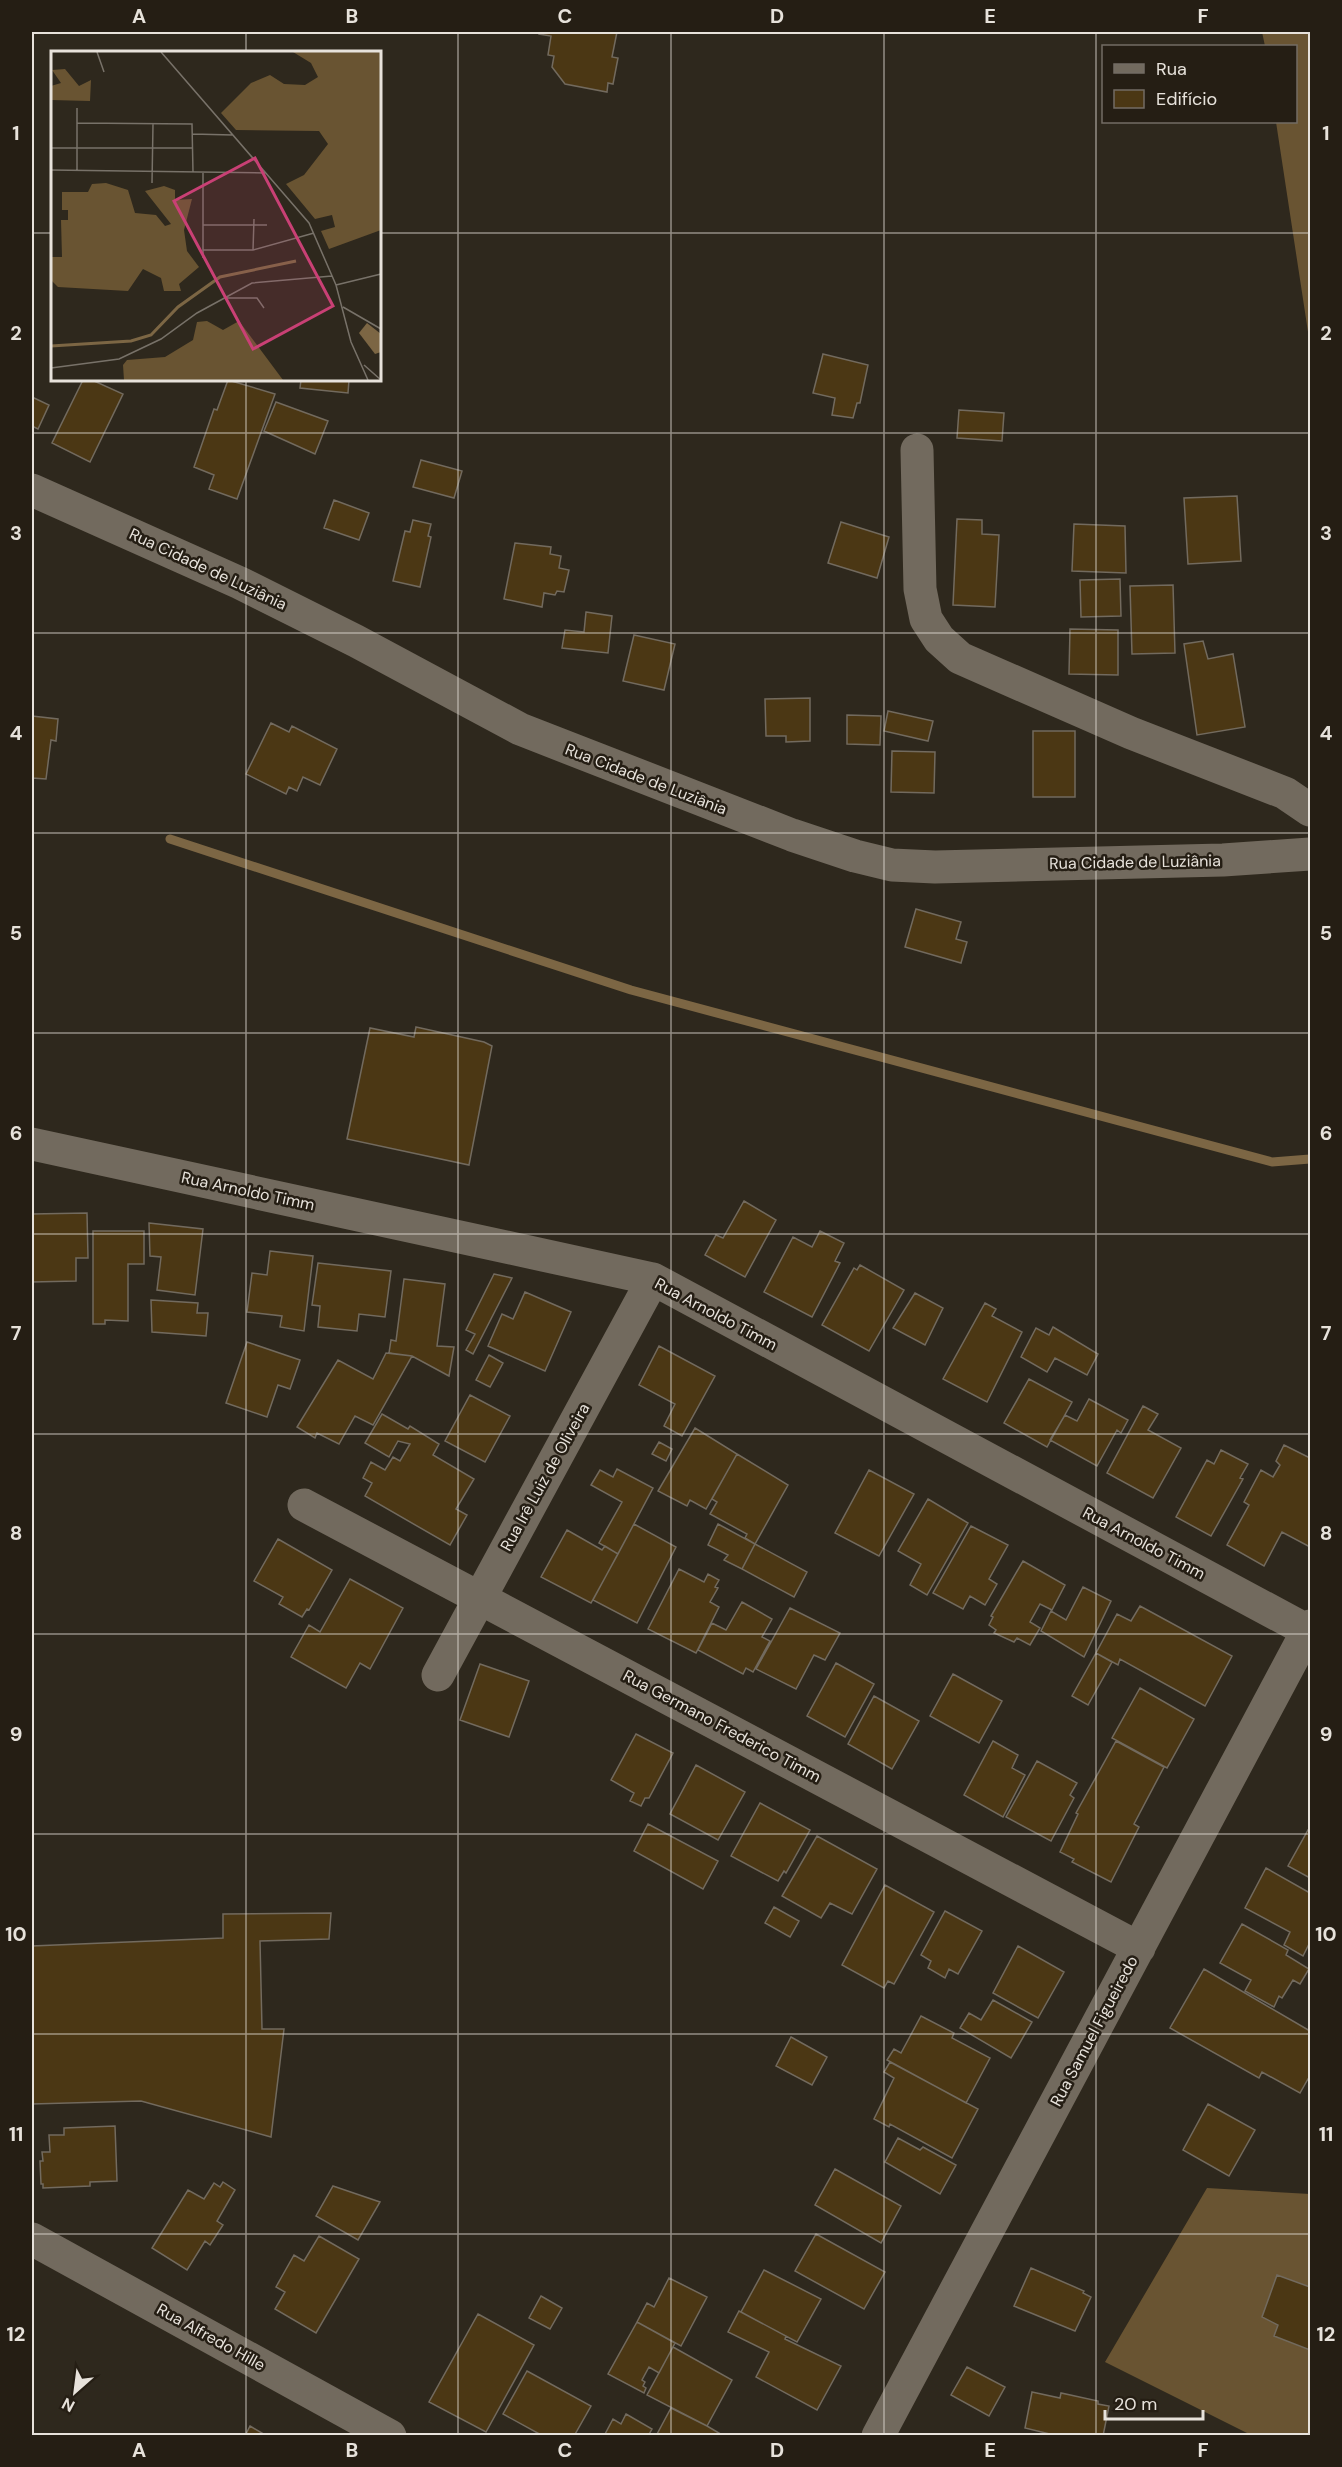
<svg xmlns="http://www.w3.org/2000/svg" width="1342" height="2467" viewBox="0 0 1342 2467" font-family="'DM Sans',sans-serif">
<style>
.forest{fill:#695432}
.lines{fill:none;stroke-linecap:round;stroke-linejoin:round}
.stream{stroke:#7c6644;stroke-width:9}
.building{fill:#4b3714;stroke:#726a5e;stroke-width:1.5}
.street{stroke:#726a5e;stroke-width:33}
.grid{fill:none;stroke:#e7e2db;stroke-width:1.5;stroke-opacity:0.55}
.labels{text-anchor:middle;dominant-baseline:central;stroke-width:5;stroke-linejoin:round;paint-order:stroke}
.street-label{font-size:16px;fill:#e7e2db;stroke:#251e14}
.inset-river{fill:none;stroke:#7c6644;stroke-width:3}
.inset-road{fill:none;stroke:#787269;stroke-width:1.5}
.view{fill:#c94075;fill-opacity:0.15;stroke:#c94075;stroke-width:3}
.inset-edge{fill:none;stroke:#e7e2db;stroke-width:3}
.neatline{fill:none;stroke:#e7e2db;stroke-width:2}
.grid-label{font-size:20px;text-anchor:middle;font-weight:bold;fill:#e7e2db}
</style>
<rect width="100%" height="100%" fill="#2e281d"/>
<!-- forest -->
<path class="forest" d="M1262,32H1310V345L1276,122H1296V46H1265Z
M1207,2188L1310,2194V2435H1251L1105,2362Z"/>
<g class="lines">
<!-- stream -->
<path class="stream" d="M170,839L631,990L1272,1162L1310,1159"/>
</g>
<!-- building -->
<path class="building" d="M539,32H617L612,57L618,58L613,84L608,83L607,92L565,84L552,67L554,56L548,55L551,36L539,34Z
M823,354L868,365L860,403H857L853,418L832,415L835,398L813,393Z
M83,380H92L123,394L90,462L52,443Z
M228,380L275,394L237,499L209,489L214,475L194,467L214,409L217,410Z
M301,380H349L348,393L300,388Z
M32,397L49,405L38,429L32,426Z
M276,402L328,421L315,454L264,431Z
M959,410L1004,413L1002,441L957,438Z
M421,460L462,471L454,498L413,487Z
M1237,496L1241,561L1188,564L1184,498Z
M334,500L369,513L359,540L324,528Z
M957,519L982,520V534L999,535L995,607L953,605Z
M413,520L431,524L428,536L431,537L420,587L393,581L405,531L410,532Z
M841,522L889,537L877,578L828,563Z
M1074,524L1125,526L1126,573L1072,571Z
M515,543L551,547L550,554L561,556L559,568L569,570L564,592L557,591L555,595L544,593L542,607L504,599Z
M1120,579L1121,616L1081,617L1080,580Z
M1173,585L1175,653L1132,654L1130,586Z
M586,612L612,616L608,653L562,648L565,630L584,632Z
M1070,629L1118,630V675L1069,674Z
M634,635L675,644L664,690L623,681Z
M1203,641L1208,659L1233,654L1245,727L1197,735L1184,644Z
M810,698V741L786,742V736H766L765,699Z
M888,711L933,721L928,741L884,731Z
M847,715L881,716L880,745L847,744Z
M32,716L58,719L56,741L51,740L46,779L32,778Z
M271,723L289,732L292,726L337,749L320,785L303,777L297,791L289,787L286,794L246,774Z
M1033,731H1075V797H1033Z
M892,751L935,752L934,793L891,792Z
M916,909L961,922L956,939L967,942L961,963L905,947Z
M416,1027L484,1042L492,1046L469,1165L347,1139L370,1028L414,1037Z
M744,1201L776,1220L745,1277L705,1255L716,1235L723,1238Z
M87,1213L88,1258H76V1281L32,1282V1214Z
M149,1223L203,1229L195,1295L157,1290L161,1257L150,1256Z
M93,1231H144V1264H128V1321L105,1320V1324H93Z
M820,1231L844,1243L835,1261L840,1263L812,1317L764,1292L793,1237L812,1247Z
M270,1251L313,1256L304,1331L280,1327L282,1316L247,1312L252,1273L267,1275Z
M318,1263L391,1271L385,1317L359,1314L357,1331L318,1327L320,1306L312,1305Z
M860,1265L904,1290L869,1351L822,1325L854,1268L857,1270Z
M494,1274L512,1278L473,1354L466,1350L475,1334L466,1330Z
M404,1279L445,1284L437,1346L454,1347L449,1376L412,1356L389,1353L391,1340L396,1341Z
M525,1292L571,1312L545,1371L488,1346L502,1314L513,1319Z
M915,1293L943,1308L925,1345L893,1328Z
M151,1300L198,1303L197,1313H208L206,1336L152,1332Z
M985,1303L996,1309L992,1316L1022,1332L987,1402L943,1379Z
M1053,1327L1098,1354L1087,1375L1055,1358L1047,1372L1021,1357L1036,1328L1049,1335Z
M247,1342L300,1360L290,1389L278,1385L267,1417L226,1403Z
M659,1346L715,1376L682,1436L664,1426L675,1404L639,1385Z
M386,1353L412,1356L373,1425L355,1416L339,1444L317,1433L315,1438L297,1427L338,1360L373,1379Z
M489,1355L503,1363L490,1387L476,1380Z
M1029,1379L1072,1402L1047,1447L1004,1423Z
M470,1395L510,1416L485,1462L445,1441Z
M1089,1399L1128,1420L1121,1433L1117,1430L1097,1466L1050,1440L1065,1415L1077,1421Z
M1143,1406L1158,1414L1148,1430L1181,1448L1153,1498L1107,1473Z
M382,1414L408,1429L410,1426L439,1444L433,1455L474,1479L456,1509L467,1515L450,1545L365,1496L372,1483L363,1478L371,1462L385,1470L393,1457L400,1461L410,1444L398,1441L389,1457L365,1443Z
M695,1428L737,1454L706,1509L690,1500L687,1506L658,1491Z
M659,1442L672,1449L666,1461L652,1454Z
M1284,1445L1310,1458V1547L1282,1532L1264,1566L1227,1545L1249,1505L1244,1502L1261,1470L1273,1477L1280,1465L1276,1461Z
M1221,1450L1248,1464L1240,1478L1243,1479L1211,1536L1176,1517L1207,1460L1214,1464Z
M737,1454L788,1485L755,1544L745,1538L747,1534L710,1514L717,1502L712,1499Z
M617,1469L653,1488L618,1554L599,1543L622,1502L591,1485L600,1470L613,1477Z
M869,1470L914,1494L879,1556L835,1533Z
M928,1499L968,1523L927,1595L910,1585L921,1564L898,1551Z
M634,1524L676,1547L637,1623L593,1600Z
M718,1524L755,1544L742,1569L724,1560L728,1555L708,1545Z
M971,1526L1008,1545L989,1579L997,1584L985,1605L970,1596L963,1609L933,1593Z
M567,1530L602,1550L605,1546L618,1554L591,1603L541,1577Z
M278,1539L332,1570L309,1610L307,1609L302,1617L279,1604L283,1597L254,1581Z
M755,1544L807,1572L794,1597L742,1569Z
M1023,1561L1065,1585L1052,1610L1040,1604L1030,1622L1040,1628L1030,1645L1017,1638L1014,1642L994,1633L996,1630L989,1625L993,1617L991,1616Z
M679,1569L704,1582L708,1574L719,1580L715,1587L718,1588L710,1602L719,1607L696,1653L648,1629Z
M350,1579L403,1608L370,1669L360,1663L346,1688L291,1657L309,1625L320,1632Z
M1083,1587L1111,1601L1084,1657L1041,1631L1051,1611L1066,1620Z
M742,1602L772,1619L762,1637L770,1641L753,1672L746,1668L743,1674L698,1650L712,1623L726,1630Z
M1140,1606L1232,1656L1205,1706L1120,1659L1118,1665L1096,1653L1117,1614L1131,1621Z
M790,1608L840,1633L825,1660L814,1655L796,1689L756,1669Z
M1096,1653L1112,1662L1088,1705L1072,1696Z
M836,1663L874,1684L845,1737L807,1716Z
M480,1664L529,1681L509,1737L460,1720Z
M953,1674L1002,1701L979,1743L930,1716Z
M1140,1688L1194,1719L1167,1768L1112,1738Z
M874,1696L919,1721L892,1769L848,1744Z
M636,1734L673,1753L649,1798H645L641,1806L630,1801L634,1793L611,1780Z
M993,1741L1018,1755L1012,1768L1025,1775L1003,1817L964,1795Z
M1116,1741L1164,1767L1134,1824L1139,1827L1111,1882L1072,1862L1074,1859L1060,1852L1078,1814L1076,1813Z
M1037,1761L1077,1783L1070,1795L1074,1798L1051,1841L1006,1817Z
M696,1765L745,1792L718,1840L670,1814Z
M760,1803L810,1830L786,1873L784,1871L778,1881L731,1856Z
M648,1824L718,1861L703,1889L634,1851Z
M1308,1830L1310,1831V1878L1288,1866Z
M817,1836L877,1869L852,1914L830,1903L821,1918L782,1896Z
M1266,1868L1310,1893V1942L1303,1956L1284,1945L1290,1932L1245,1908Z
M885,1885L934,1912L894,1984L888,1981L884,1988L842,1965Z
M774,1907L799,1921L790,1937L765,1923Z
M945,1911L982,1931L958,1974L949,1969L945,1978L928,1968L931,1961L921,1955Z
M331,1913L329,1939L260,1941L262,2029H284L271,2137L141,2101L32,2104V1946L223,1938V1914Z
M1242,1924L1288,1950L1286,1955L1309,1969L1300,1984L1293,1980L1282,1998L1279,1996L1274,2007L1245,1991L1251,1980L1220,1963Z
M1018,1946L1064,1972L1038,2018L993,1993Z
M1204,1969L1310,2031V2080L1308,2079L1300,2093L1262,2072L1259,2078L1170,2028Z
M993,2000L1032,2022L1011,2058L960,2028L969,2013L981,2020Z
M921,2016L954,2033L952,2038L990,2058L966,2103L887,2060L894,2049L901,2053Z
M791,2037L827,2057L812,2085L776,2066Z
M890,2062L978,2109L952,2158L890,2124L889,2127L874,2119L894,2078L884,2072Z
M1208,2104L1255,2130L1229,2176L1183,2150Z
M115,2126L117,2181L90,2182V2186L43,2188V2184H41L40,2161H43L42,2152H50L49,2135H64V2128Z
M898,2138L920,2150L923,2147L956,2165L940,2194L885,2162Z
M835,2169L901,2206L881,2243L815,2205Z
M223,2182L235,2190L217,2221L223,2225L210,2245L205,2241L187,2270L152,2248L188,2190L204,2199L214,2183L220,2187Z
M333,2186L380,2202L358,2240L316,2216Z
M816,2234L885,2272L864,2309L795,2271Z
M319,2236L359,2259L316,2333L275,2309L285,2292L276,2287L294,2255L304,2261Z
M1031,2268L1084,2291L1083,2293L1091,2297L1075,2331L1014,2306Z
M764,2270L821,2299L797,2342L741,2312Z
M1277,2275L1310,2287V2350L1274,2336L1278,2325L1262,2317Z
M669,2278L707,2297L681,2346L637,2322L647,2303L654,2307Z
M541,2296L562,2308L550,2329L529,2318Z
M739,2311L786,2336L785,2339L841,2366L817,2410L756,2377L769,2352L728,2332Z
M478,2314L534,2345L486,2432L429,2402Z
M637,2322L675,2343L659,2373L649,2367L642,2380L645,2382L643,2386L646,2388L644,2393L608,2374Z
M673,2347L732,2380L707,2426L647,2395Z
M967,2367L1005,2387L989,2416L951,2395Z
M527,2371L591,2406L574,2436H543L503,2414Z
M1032,2392L1060,2398L1061,2393L1098,2401V2404L1109,2406L1103,2436H1058L1025,2428Z
M671,2408L707,2426L724,2436H656Z
M626,2414L652,2429L648,2436H604L613,2419L621,2424Z
M250,2426L267,2436H245Z"/>
<g class="lines">
<!-- street -->
<path class="street" d="M917,450L920,589L926,619L939,639L960,658L1131,733L1285,793L1310,810
M32,490L240,583L356,641L520,729L792,835L855,856L892,865L935,867L1223,860L1310,854
M32,1144L653,1279L1308,1631
M304,1505L1139,1948
M438,1675L653,1279
M32,2239L390,2436
M878,2436L1310,1626"/>
</g>
<!-- grid -->
<path class="grid" d="M246,32V52M458,32V2436M671,32V2436M884,32V2436M1096,32V2436M32,233H52M380,233H1310M246,380V2436M32,433H1310M32,633H1310M32,833H1310M32,1033H1310M32,1234H1310M32,1434H1310M32,1634H1310M32,1834H1310M32,2034H1310M32,2234H1310"/>
<g class="labels">
<!-- street labels -->
<g class="street-label">
<text transform="translate(208 569) rotate(25)">Rua Cidade de Luziânia</text>
<text transform="translate(646 779) rotate(21)">Rua Cidade de Luziânia</text>
<text transform="translate(1135 862) rotate(-1)">Rua Cidade de Luziânia</text>
<text transform="translate(248 1191) rotate(12)">Rua Arnoldo Timm</text>
<text transform="translate(716 1314) rotate(28)">Rua Arnoldo Timm</text>
<text transform="translate(545 1477) rotate(-61)">Rua Irê Luiz de Oliveira</text>
<text transform="translate(1144 1543) rotate(28)">Rua Arnoldo Timm</text>
<text transform="translate(722 1726) rotate(28)">Rua Germano Frederico Timm</text>
<text transform="translate(1094 2031) rotate(-62)">Rua Samuel Figueiredo</text>
<text transform="translate(211 2337) rotate(29)">Rua Alfredo Hille</text>
</g>
</g>
<!-- overview -->
<g transform="translate(51 51)">
<rect width="330" height="330" fill="#2e281d"/>
<path d="M242,1H330V179L278,198L270,180L284,176L281,164L264,168L235,133L253,124L277,93L268,80L185,79L170,62L200,32L219,24L233,33L254,34L267,26L260,12ZM14,18L28,35L40,29L39,50L0,49V35L10,32L1,19ZM55,132L77,139L84,162L105,164L114,175L120,173L94,140L113,135L124,139V149L141,148L133,179L136,200L148,216L128,233L130,240H113L110,227L92,218L77,240L7,236L0,229V206H11L10,169H17V159H11V141H37L41,133ZM156,270L172,279L188,270L232,329H73L72,314L76,309L114,306L142,289L146,271Z" fill="#695432"/>
<path d="M316,272L330,283V301L324,303L308,282Z" fill="#7c6644"/>
<path class="inset-river" d="M0,295L80,290L100,284L127,256L169,226L245,210"/>
<path class="inset-road" d="M46,1L53,21M110,1L258,172L285,234L300,291L317,329M26,72L141,73L142,121M141,83L182,84M0,97H142M0,119L215,122M26,119V57M101,132L102,73M152,174H216M152,199H202L263,182M202,199L203,168M152,207V121M285,234L330,223M175,247H206L213,257M292,256L330,278M313,314L330,329M0,317L68,308L110,288L146,262L201,232L281,225"/>
<path class="view" d="M204,107L282,255L202,298L123,150Z"/>
<rect width="330" height="330" class="inset-edge"/>
</g>
<!-- border -->
<rect width="1342" height="2467" fill="none" stroke="#251e14" stroke-width="66"/>
<!-- legend -->
<rect x="1102" y="45" width="195" height="78" fill="#251e14" stroke="#736c64" stroke-width="1.5"/>
<rect x="1114" y="64" width="30" height="9" fill="#726a5e" stroke="#736c64" stroke-width="1.5"/>
<text x="1156" y="75" font-size="18" fill="#e7e2db">Rua</text>
<rect x="1114" y="90" width="30" height="18" fill="#4b3714" stroke="#736c64" stroke-width="1.5"/>
<text x="1156" y="105" font-size="18" fill="#e7e2db">Edifício</text>
<!-- north arrow -->
<g transform="translate(75 2392) rotate(208)" stroke="#251e14" stroke-width="4.5" paint-order="stroke">
<path d="M0-4.5L10 22L0 15L-10 22Z" fill="#e7e2db"/>
<text y="-9" font-size="16" font-weight="bold" text-anchor="middle" fill="#e7e2db">N</text>
</g>
<!-- scale -->
<path d="M1105 2410v9h98v-9" fill="none" stroke="#e7e2db" stroke-width="3"/>
<text x="1114" y="2410" font-size="18" fill="#e7e2db" stroke="#251e14" stroke-width="4.5" paint-order="stroke">20 m</text>
<rect x="33" y="33" width="1276" height="2401" class="neatline"/>
<g class="grid-label">
<text x="139" y="23">A</text>
<text x="352" y="23">B</text>
<text x="565" y="23">C</text>
<text x="777" y="23">D</text>
<text x="990" y="23">E</text>
<text x="1203" y="23">F</text>
<text x="16" y="140">1</text>
<text x="1326" y="140">1</text>
<text x="16" y="340">2</text>
<text x="1326" y="340">2</text>
<text x="16" y="540">3</text>
<text x="1326" y="540">3</text>
<text x="16" y="740">4</text>
<text x="1326" y="740">4</text>
<text x="16" y="940">5</text>
<text x="1326" y="940">5</text>
<text x="16" y="1140">6</text>
<text x="1326" y="1140">6</text>
<text x="16" y="1340">7</text>
<text x="1326" y="1340">7</text>
<text x="16" y="1540">8</text>
<text x="1326" y="1540">8</text>
<text x="16" y="1741">9</text>
<text x="1326" y="1741">9</text>
<text x="16" y="1941">10</text>
<text x="1326" y="1941">10</text>
<text x="16" y="2141">11</text>
<text x="1326" y="2141">11</text>
<text x="16" y="2341">12</text>
<text x="1326" y="2341">12</text>
<text x="139" y="2457">A</text>
<text x="352" y="2457">B</text>
<text x="565" y="2457">C</text>
<text x="777" y="2457">D</text>
<text x="990" y="2457">E</text>
<text x="1203" y="2457">F</text>
</g>
</svg>
